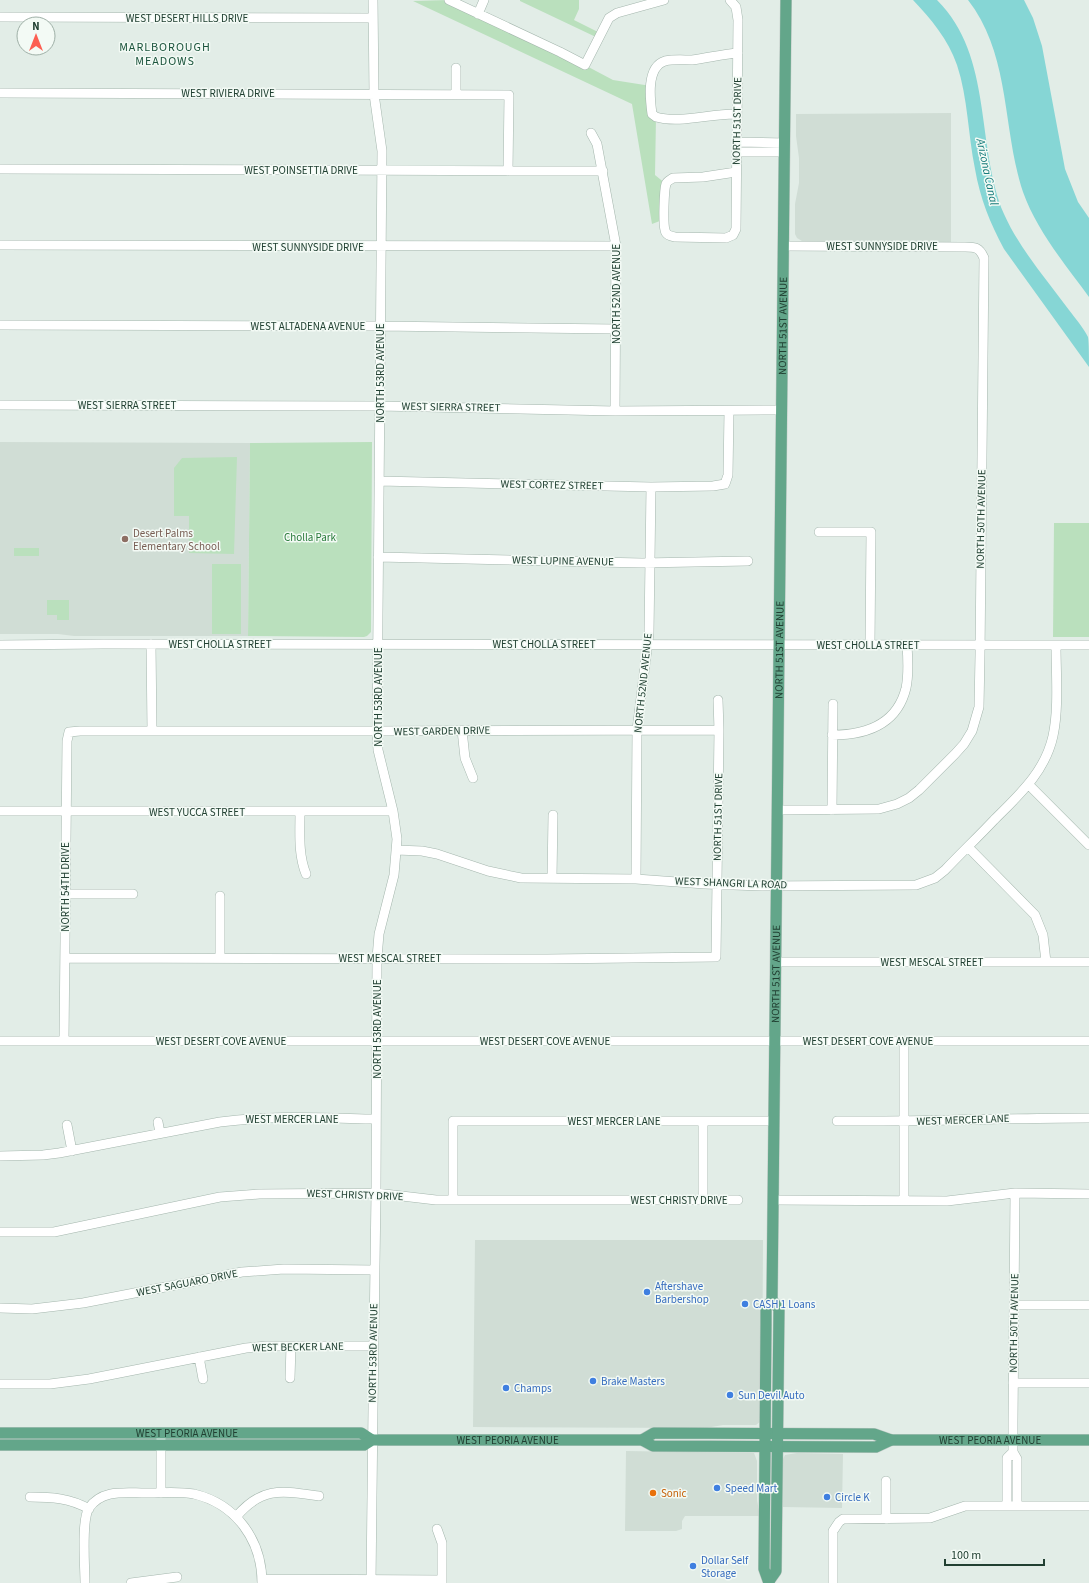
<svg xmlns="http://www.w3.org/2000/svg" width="1089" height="1583" viewBox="0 0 1089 1583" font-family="'Source Sans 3',sans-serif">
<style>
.built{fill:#d0ddd5}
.green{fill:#bae0bd}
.water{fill:#86d6d5}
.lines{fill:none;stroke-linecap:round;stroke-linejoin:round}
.minor-casing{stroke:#a4b6ad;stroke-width:10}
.major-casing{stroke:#c1cac6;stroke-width:12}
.minor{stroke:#fff;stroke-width:9}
.major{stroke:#63a68a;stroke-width:11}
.education-dot{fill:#8d6e63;stroke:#f3faf5;stroke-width:1.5}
.shop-dot{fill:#3f7fe0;stroke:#f3faf5;stroke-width:1.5}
.food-dot{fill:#e8710a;stroke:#f3faf5;stroke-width:1.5}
.labels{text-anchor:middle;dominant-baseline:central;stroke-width:3;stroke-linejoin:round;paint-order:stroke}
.street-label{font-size:11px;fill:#214032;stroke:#f3faf5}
.education-label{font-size:11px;fill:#785e54;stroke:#f3faf5;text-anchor:start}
.park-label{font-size:11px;fill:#287a3a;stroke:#f3faf5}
.shop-label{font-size:11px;fill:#366cbe;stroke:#f3faf5;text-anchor:start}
.food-label{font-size:11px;fill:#c56008;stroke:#f3faf5;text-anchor:start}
.neighbourhood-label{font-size:12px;letter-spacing:1px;fill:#1b543c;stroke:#f3faf5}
.water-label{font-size:12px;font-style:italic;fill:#167b7b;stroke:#f3faf5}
</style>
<rect width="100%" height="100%" fill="#e2ede7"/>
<!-- built -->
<path class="built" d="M951,113V242L802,241L797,238L795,234V204L799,183V158L796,136V114Z
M0,442L250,443L248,636H74L58,634H0Z
M475,1240H763L762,1414L761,1421L756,1425H723L706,1428L473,1427Z
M626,1451L754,1453L757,1461V1500L760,1516H685L682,1521V1529L676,1531H625Z
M797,1453L843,1454L842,1508L783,1507V1459L785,1455Z"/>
<!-- green -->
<path class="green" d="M449,0L560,52L613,80L651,86L656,117L655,175L666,184L665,219L652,224L632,104L413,1Z
M520,0H579V9L574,20L600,33L598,38L520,1Z
M372,442L371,632L367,636L364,637L248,636L250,443Z
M237,457L234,554L189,553V516H174V468L182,458Z
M1054,523H1089V637H1053Z
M14,548H39V556H14Z
M212,564H241V634H212Z
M47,600H69V620H57V615H47Z"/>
<!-- water -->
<path class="water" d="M913,0H937C994,57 975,145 1004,214C1019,248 1047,280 1069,310C1075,318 1083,327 1088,337C1089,342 1089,360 1089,367L1004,249C990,223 980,198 975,169C968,135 968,98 957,65C948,39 931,19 913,0Z
M968,0H1024L1033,18L1042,46L1065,169L1078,202L1089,218V297C1065,264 1037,231 1023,192C1002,129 1011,55 968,0Z"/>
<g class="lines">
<!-- minor casing -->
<g class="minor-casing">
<path id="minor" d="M449,0L560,52L585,65L609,18L617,13L664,0
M730,0L736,7L738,20L736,229L733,235L726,238L675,237C670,236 666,235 665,230C663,223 664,190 666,184C667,181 670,180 673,178L703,177L736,172
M478,14L484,0
M0,17L373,18
M0,93L509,95L508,171
M456,94V68
M737,114C712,113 680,124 656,117L652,114C650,99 646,67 665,61C674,59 683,60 692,60C708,58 723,54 738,53
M591,133L597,144L616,246L615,411
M737,142L784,143
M737,152H784
M0,169L603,171
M0,245L616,246
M0,325L380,326L616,329
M0,405L379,406L615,411L781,410
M379,481L651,487L713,486L725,484L728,475L729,411
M819,532H871L870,645
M378,557L642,563L748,561
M151,644L152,731
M0,645L103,644L1089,645
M462,730L465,758L473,778
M832,735C866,735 897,725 906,688C909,674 908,659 907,645
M1029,785L1089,845
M777,810L879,809L897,804L909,798L919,790L955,754L964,744L972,731L979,707L980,655L984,258C979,246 974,247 962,247L783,246
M832,810L833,704
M0,811H393
M300,812C300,833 298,854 306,874
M968,847L1035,915L1043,935L1046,962
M396,850L422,851L437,854L488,871L521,878L636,879L705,884L762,886L916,885L935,878L945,870C961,853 978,837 994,820C1019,795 1045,772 1053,736C1059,708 1056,674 1056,645
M552,878L553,815
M636,879L637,730L649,633L651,487
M65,894H133
M65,958L547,959L716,957L719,730L718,700
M220,958V896
M775,962H1089
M0,1041H1089
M64,1041L67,741L69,732L80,731H377L719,730
M904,1041V1200
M703,1121V1200
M837,1121C921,1122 1005,1118 1089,1118
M158,1122L160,1133
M67,1125L72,1151
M0,1156L43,1155L59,1153L220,1122C272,1115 324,1118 376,1119
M1015,1193L1013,1421V1452L1017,1459V1506
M453,1200V1121H774
M773,1200L947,1201L1015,1193L1089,1194
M0,1232H54L220,1197L259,1194L376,1193L436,1200H738
M1014,1305H1089
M0,1308L32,1309L83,1303L242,1272L284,1269L375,1270
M199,1357L203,1379
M290,1378L291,1346
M1013,1383H1089
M0,1384H50L89,1379L246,1348L266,1346H374
M886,1481V1519
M161,1493V1434
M30,1497C51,1497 70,1498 89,1509
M1007,1506V1458L1013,1452
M236,1517C262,1486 282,1491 319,1496
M437,1529L442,1543V1583
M262,1579L442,1580
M85,1583C85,1567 81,1520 89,1508C102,1489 125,1493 145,1493C161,1493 178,1491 194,1494C236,1504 262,1540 262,1583
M131,1583L177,1577
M371,1583L373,1409L376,1193L377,958L379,934L394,875L397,839L393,811L378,750L377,731L382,151L374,94L373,0
M833,1583V1531L839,1522L843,1519L930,1518L965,1506H1089"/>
</g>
<!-- major casing -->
<g class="major-casing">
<g id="major">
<path id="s1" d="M0,1433H361L372,1440"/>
<path id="s2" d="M642,1440L654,1433L874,1434L891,1440H1089"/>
<path id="s3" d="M0,1445H364L372,1440H642L653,1446L876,1447L891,1440"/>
<path d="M769,1581L776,1571L779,1309L772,1300"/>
<path id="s4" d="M769,1583L764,1569L766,1324V1308L772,1300L786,0"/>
</g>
</g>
<!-- minor -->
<use href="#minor" class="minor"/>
<!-- major -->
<use href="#major" class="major"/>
</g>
<!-- markers -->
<circle class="education-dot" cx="125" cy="539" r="4"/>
<g class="shop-dot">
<circle cx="647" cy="1292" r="4"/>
<circle cx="745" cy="1304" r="4"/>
<circle cx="593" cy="1381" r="4"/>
<circle cx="506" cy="1388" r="4"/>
<circle cx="730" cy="1395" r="4"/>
<circle cx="717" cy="1488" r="4"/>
<circle cx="827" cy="1497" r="4"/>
<circle cx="693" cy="1566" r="4"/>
</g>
<circle class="food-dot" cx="653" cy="1493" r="4"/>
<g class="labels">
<!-- street labels -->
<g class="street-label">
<text x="187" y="18">WEST DESERT HILLS DRIVE</text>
<text x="228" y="93">WEST RIVIERA DRIVE</text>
<text transform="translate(737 121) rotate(-89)">NORTH 51ST DRIVE</text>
<text x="301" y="170">WEST POINSETTIA DRIVE</text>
<text x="882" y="246">WEST SUNNYSIDE DRIVE</text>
<text x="308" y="247">WEST SUNNYSIDE DRIVE</text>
<text transform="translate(616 294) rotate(-90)">NORTH 52ND AVENUE</text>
<text x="308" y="326">WEST ALTADENA AVENUE</text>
<text stroke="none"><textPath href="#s4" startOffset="1260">NORTH 51ST AVENUE</textPath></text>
<text transform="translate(380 373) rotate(-90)">NORTH 53RD AVENUE</text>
<text x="127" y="405">WEST SIERRA STREET</text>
<text transform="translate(451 407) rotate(1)">WEST SIERRA STREET</text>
<text transform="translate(552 485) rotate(1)">WEST CORTEZ STREET</text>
<text transform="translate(981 519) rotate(-89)">NORTH 50TH AVENUE</text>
<text transform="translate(563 561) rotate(1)">WEST LUPINE AVENUE</text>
<text x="220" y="644">WEST CHOLLA STREET</text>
<text x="544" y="644">WEST CHOLLA STREET</text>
<text x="868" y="645">WEST CHOLLA STREET</text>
<text stroke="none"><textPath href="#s4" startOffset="936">NORTH 51ST AVENUE</textPath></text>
<text transform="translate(643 683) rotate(-84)">NORTH 52ND AVENUE</text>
<text transform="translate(378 697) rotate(-90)">NORTH 53RD AVENUE</text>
<text transform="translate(442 731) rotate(-1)">WEST GARDEN DRIVE</text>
<text x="197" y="812">WEST YUCCA STREET</text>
<text transform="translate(718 817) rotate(-89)">NORTH 51ST DRIVE</text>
<text transform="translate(731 883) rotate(2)">WEST SHANGRI LA ROAD</text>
<text transform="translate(65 887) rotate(-90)">NORTH 54TH DRIVE</text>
<text x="390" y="958">WEST MESCAL STREET</text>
<text x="932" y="962">WEST MESCAL STREET</text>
<text stroke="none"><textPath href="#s4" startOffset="612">NORTH 51ST AVENUE</textPath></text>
<text transform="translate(377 1029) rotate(-90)">NORTH 53RD AVENUE</text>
<text x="221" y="1041">WEST DESERT COVE AVENUE</text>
<text x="545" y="1041">WEST DESERT COVE AVENUE</text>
<text x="868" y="1041">WEST DESERT COVE AVENUE</text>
<text x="292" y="1119">WEST MERCER LANE</text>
<text transform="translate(963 1120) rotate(-2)">WEST MERCER LANE</text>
<text x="614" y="1121">WEST MERCER LANE</text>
<text transform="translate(355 1195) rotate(2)">WEST CHRISTY DRIVE</text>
<text x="679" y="1200">WEST CHRISTY DRIVE</text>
<text transform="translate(187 1283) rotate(-11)">WEST SAGUARO DRIVE</text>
<text transform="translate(1014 1323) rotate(-89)">NORTH 50TH AVENUE</text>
<text transform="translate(298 1347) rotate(-1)">WEST BECKER LANE</text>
<text transform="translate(373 1353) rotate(-89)">NORTH 53RD AVENUE</text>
<text stroke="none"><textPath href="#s1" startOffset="187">WEST PEORIA AVENUE</textPath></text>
<text stroke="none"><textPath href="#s3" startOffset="509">WEST PEORIA AVENUE</textPath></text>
<text stroke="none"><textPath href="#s2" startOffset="351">WEST PEORIA AVENUE</textPath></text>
</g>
<!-- education labels -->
<g class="education-label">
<text x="133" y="533">Desert Palms<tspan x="133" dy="13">Elementary School</tspan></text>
</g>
<!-- park labels -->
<g class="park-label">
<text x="310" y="537">Cholla Park</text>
</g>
<!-- shop labels -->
<g class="shop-label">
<text x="655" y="1286">Aftershave<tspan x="655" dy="13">Barbershop</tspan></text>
<text x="753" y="1304">CASH 1 Loans</text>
<text x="601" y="1381">Brake Masters</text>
<text x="514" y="1388">Champs</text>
<text x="738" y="1395">Sun Devil Auto</text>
<text x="725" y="1488">Speed Mart</text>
<text x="835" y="1497">Circle K</text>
<text x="701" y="1560">Dollar Self<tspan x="701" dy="13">Storage</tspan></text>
</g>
<!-- food labels -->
<g class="food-label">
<text x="661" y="1493">Sonic</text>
</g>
<!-- neighbourhood labels -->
<g class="neighbourhood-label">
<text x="165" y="47">MARLBOROUGH<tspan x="165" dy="14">MEADOWS</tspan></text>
</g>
<!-- water labels -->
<g class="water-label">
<text transform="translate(987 172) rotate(78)">Arizona Canal</text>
</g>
</g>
<!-- north arrow -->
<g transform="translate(36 36)"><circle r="19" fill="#f3faf5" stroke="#9fb0a7"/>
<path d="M0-3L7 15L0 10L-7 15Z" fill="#fc5f52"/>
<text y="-6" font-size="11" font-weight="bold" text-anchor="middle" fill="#214032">N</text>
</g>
<!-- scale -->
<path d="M945 1559v6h99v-6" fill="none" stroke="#214032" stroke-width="2"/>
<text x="951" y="1559" font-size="12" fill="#214032" stroke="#f3faf5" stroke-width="3" paint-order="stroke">100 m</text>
</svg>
